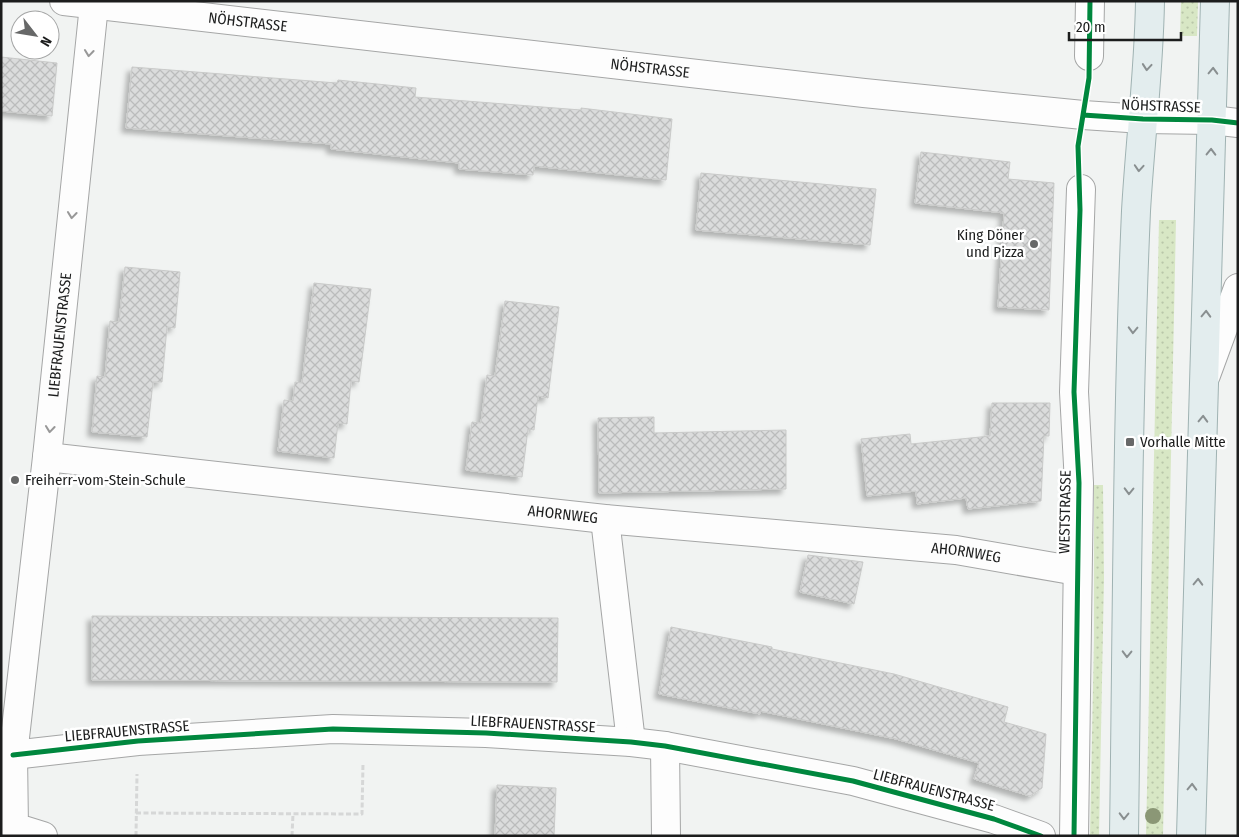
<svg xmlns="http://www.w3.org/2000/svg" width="1239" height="837" viewBox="0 0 1239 837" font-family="'Fira Sans Condensed',sans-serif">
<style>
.grass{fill:url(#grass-dots)}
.building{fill:url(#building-cross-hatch);stroke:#c9cac9;filter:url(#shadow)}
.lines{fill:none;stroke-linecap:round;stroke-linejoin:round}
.minor-casing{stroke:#a5a6a6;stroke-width:30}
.major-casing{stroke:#9fb2b2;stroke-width:30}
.path{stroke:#d6d7d7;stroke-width:3;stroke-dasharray:5 2.5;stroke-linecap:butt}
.minor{stroke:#fdfdfd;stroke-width:28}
.major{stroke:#e3edee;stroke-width:28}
.cycleway-casing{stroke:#fff;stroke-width:8}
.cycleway{stroke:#00873e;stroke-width:5}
.tree{fill:#8b9776}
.oneway{stroke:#989898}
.oneway2{stroke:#898f90}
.poi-dot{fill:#676868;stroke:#fff;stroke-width:2}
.labels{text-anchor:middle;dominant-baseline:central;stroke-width:5;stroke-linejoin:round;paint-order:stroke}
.street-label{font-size:15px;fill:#1c1d1d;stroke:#fff}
.poi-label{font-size:15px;fill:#1c1d1d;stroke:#fff;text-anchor:start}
</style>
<defs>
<pattern id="grass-dots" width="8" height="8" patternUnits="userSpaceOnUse" patternTransform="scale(1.25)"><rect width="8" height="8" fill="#d8e7c5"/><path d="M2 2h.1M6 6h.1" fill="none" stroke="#b9c6a9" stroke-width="1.8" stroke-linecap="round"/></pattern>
<pattern id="building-cross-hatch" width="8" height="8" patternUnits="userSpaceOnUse" patternTransform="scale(1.25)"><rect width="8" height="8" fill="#dbdcdc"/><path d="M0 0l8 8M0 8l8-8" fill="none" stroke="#bbbcbc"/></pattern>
<filter id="shadow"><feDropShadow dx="-4.5" dy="4.5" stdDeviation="2.5" flood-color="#0004"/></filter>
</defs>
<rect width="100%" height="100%" fill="#f1f3f2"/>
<!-- grass -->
<path class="grass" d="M1181,1H1198L1197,36H1180Z
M1159,220H1176L1163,836H1146Z
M1094,485H1103L1104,578L1099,836H1090L1094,638Z"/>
<!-- building -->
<path class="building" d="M1,57L57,63L52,116L1,111Z
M132,67L337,83L338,80L416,88L415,97L581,110V108L672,119L666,180L534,166L533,175L459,169V163L331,149V144L126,128Z
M921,152L1010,162L1008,179L1054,183L1049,310L998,307L1004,213L915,203Z
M701,173L876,189L870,245L696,230Z
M125,267L180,272L175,328L167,327L162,382H153L147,437L92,432L97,376L105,377L110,321L119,322Z
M314,283L371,289L359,382L351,381L347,424L338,423L334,458L278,451L284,400L293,401L295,382L302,383Z
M505,301L559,307L548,398L538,396L534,430L528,429L522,477L466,470L472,422L481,423L487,375L495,376Z
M992,403H1050L1049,436H1044L1041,501L968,509L966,498L917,504L916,491L867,496L861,439L910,434L911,444L990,436Z
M654,417V433L786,430V489L599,493L598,418Z
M808,555L863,562L854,604L800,592Z
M92,616L558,618L557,682L92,680Z
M671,627L772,647V649L894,674L1008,707L1004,722L1046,734L1042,788L1030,796L974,779L979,763L896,739L760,711V714L659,694Z
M497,785L556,788L554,836H495Z"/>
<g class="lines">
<!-- minor casing -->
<g class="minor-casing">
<g id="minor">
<path id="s1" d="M64,1L864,93L1083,115L1143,119L1212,120L1238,123"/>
<path d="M1089,56L1090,1"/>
<path d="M1206,375L1238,288"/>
<path id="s2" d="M47,457L605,519L956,550L1077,571"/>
<path d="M605,519L631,742"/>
<path d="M665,746L666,836"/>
<path d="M13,755L138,741L333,729L486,733L631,742L665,746L853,781L994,819L1041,836"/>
<path id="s3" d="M43,836L14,827L13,755L47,457L94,5"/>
<path d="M1074,836L1079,483L1074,392L1081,189"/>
</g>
</g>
<!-- major casing -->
<g class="major-casing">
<path id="major" d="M1124,836C1127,627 1127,419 1136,211C1140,141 1149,71 1150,1
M1191,836L1215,1"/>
</g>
<!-- path -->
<path class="path" d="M136,813L362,814L363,763
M136,836L137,774
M292,836L293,814"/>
<!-- minor -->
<use href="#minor" class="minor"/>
<!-- major -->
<use href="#major" class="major"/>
<!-- cycleway casing -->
<g class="cycleway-casing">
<path id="cycleway" d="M1083,115L1143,119L1212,120L1238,123
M13,755L138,741L333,729L486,733L631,742L665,746L853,781L994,819L1041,836
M1074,836L1079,483L1074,392L1080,210L1078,146L1089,78L1090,1"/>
</g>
<!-- cycleway -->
<use href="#cycleway" class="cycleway"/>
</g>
<!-- trees -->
<circle class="tree" cx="1153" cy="816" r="8"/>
<!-- one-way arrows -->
<defs><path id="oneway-chevron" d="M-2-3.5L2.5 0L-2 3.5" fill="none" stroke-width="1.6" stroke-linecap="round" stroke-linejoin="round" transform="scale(1.25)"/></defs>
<g class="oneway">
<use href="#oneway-chevron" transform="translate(89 53) rotate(96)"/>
<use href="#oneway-chevron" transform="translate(72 215) rotate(96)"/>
<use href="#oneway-chevron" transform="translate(50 429) rotate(96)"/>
</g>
<g class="oneway2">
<use href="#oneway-chevron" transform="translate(1147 67) rotate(95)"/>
<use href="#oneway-chevron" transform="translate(1213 71) rotate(-88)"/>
<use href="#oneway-chevron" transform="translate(1211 152) rotate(-89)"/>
<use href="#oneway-chevron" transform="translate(1139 168) rotate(94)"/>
<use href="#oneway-chevron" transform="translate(1206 314) rotate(-88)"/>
<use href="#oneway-chevron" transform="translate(1133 330) rotate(92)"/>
<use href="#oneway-chevron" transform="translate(1203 419) rotate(-88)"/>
<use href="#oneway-chevron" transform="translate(1129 491) rotate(91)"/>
<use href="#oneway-chevron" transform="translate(1198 582) rotate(-88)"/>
<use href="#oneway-chevron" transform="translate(1127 654) rotate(91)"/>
<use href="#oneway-chevron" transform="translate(1192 787) rotate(-88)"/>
<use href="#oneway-chevron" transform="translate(1124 816) rotate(91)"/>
</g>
<!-- markers -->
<g class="poi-dot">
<circle cx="1034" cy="244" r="5"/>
<rect x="1125" y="437" width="10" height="10" rx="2.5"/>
<circle cx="15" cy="480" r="5"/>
</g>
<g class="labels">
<!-- street labels -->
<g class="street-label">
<text stroke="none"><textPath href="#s1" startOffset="185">NÖHSTRASSE</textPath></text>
<text stroke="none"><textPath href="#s1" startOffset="590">NÖHSTRASSE</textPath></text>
<text transform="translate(1161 106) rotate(2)">NÖHSTRASSE</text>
<text stroke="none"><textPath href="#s3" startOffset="525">LIEBFRAUENSTRASSE</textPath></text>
<text transform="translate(1065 512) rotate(-89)">WESTSTRASSE</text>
<text stroke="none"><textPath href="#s2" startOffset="519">AHORNWEG</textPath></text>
<text stroke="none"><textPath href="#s2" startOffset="924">AHORNWEG</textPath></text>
<text transform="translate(533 724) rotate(3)">LIEBFRAUENSTRASSE</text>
<text transform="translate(127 731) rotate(-5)">LIEBFRAUENSTRASSE</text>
<text transform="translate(934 790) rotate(15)">LIEBFRAUENSTRASSE</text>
</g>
<!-- poi labels -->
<g class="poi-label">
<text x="1024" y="235" text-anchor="end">King Döner<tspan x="1024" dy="17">und Pizza</tspan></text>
<text x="1140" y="442">Vorhalle Mitte</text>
<text x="25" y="480">Freiherr-vom-Stein-Schule</text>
</g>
</g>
<!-- border -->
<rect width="1239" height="837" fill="none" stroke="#1c1d1d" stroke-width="5"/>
<!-- north arrow -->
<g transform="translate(35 35) rotate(121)"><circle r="24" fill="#ffffff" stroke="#a4a5a5"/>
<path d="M0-4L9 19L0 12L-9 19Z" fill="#676868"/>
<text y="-8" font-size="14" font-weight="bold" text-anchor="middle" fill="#1c1d1d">N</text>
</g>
<!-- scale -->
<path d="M1069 32v8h112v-8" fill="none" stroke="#1c1d1d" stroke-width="2.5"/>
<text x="1076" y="32" font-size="15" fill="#1c1d1d" stroke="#ffffff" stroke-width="4" paint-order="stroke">20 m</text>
</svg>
